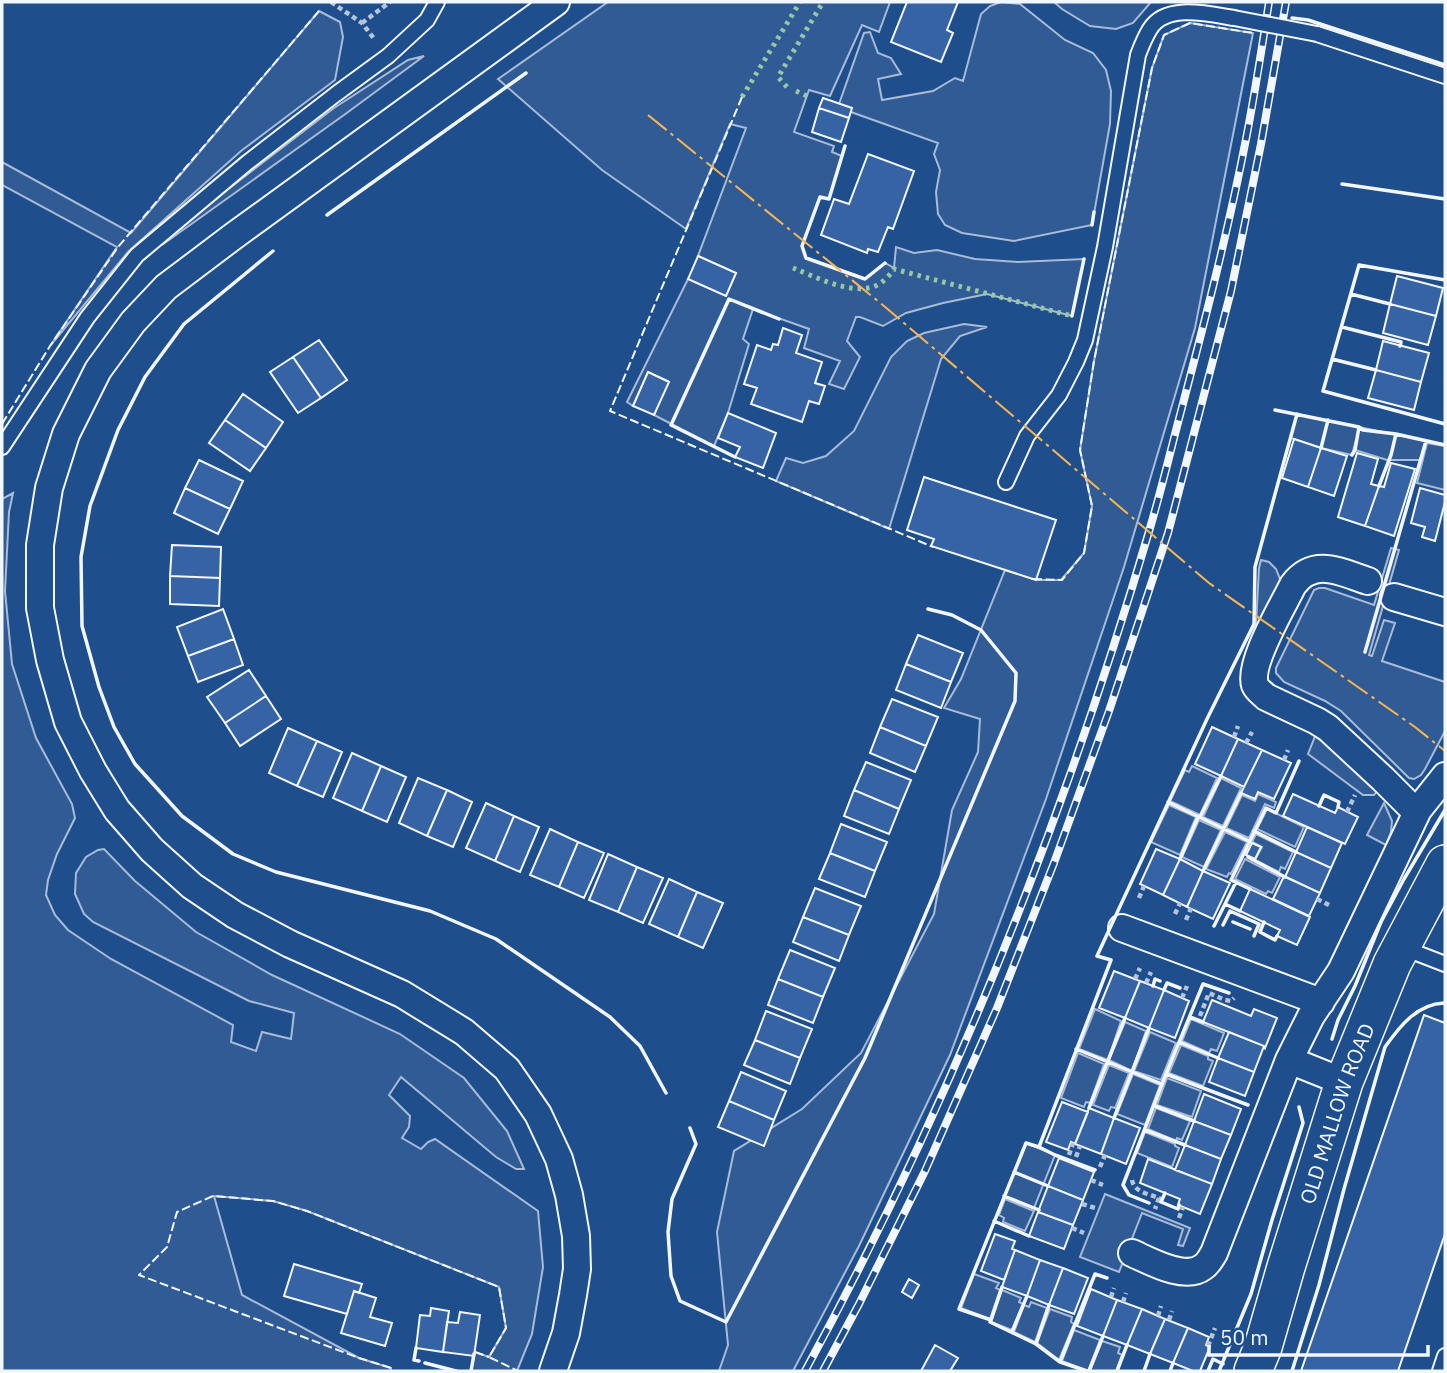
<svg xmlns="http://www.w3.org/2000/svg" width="1447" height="1373" viewBox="0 0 1447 1373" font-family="'IBM Plex Sans',sans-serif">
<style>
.built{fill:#305b95;stroke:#a8bbd7;stroke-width:2}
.building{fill:#3563a3;stroke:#f2f6ff;stroke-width:2}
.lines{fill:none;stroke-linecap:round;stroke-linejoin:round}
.lane-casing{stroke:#f2f6ff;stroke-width:18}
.street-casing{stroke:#f2f6ff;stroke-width:30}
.secondary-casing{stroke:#f2f6ff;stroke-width:40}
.path{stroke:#b3c4dc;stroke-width:4.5;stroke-dasharray:5 3.5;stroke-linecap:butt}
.lane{stroke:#1f4e8c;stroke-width:14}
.street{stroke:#1f4e8c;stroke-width:26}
.secondary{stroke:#1f4e8c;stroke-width:37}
.rail-casing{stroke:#f2f6ff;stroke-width:8}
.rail{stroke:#1f4e8c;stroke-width:5;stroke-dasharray:16;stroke-linecap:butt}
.lane-bridge-casing{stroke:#f2f6ff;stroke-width:18;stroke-linecap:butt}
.lane-bridge{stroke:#1f4e8c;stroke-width:14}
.hedge{stroke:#97c8a6;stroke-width:5;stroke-dasharray:3.5 5;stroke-linecap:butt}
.fence{stroke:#f2f6ff;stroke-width:2;stroke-dasharray:9 3.5;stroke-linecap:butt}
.wall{stroke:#f2f6ff;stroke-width:3.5}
.power{stroke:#ffb74d;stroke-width:2;stroke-dasharray:24 5 3.5 5;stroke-linecap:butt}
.labels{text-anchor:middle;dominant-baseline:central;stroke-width:5;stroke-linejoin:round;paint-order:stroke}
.street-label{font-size:21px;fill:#f2f6ff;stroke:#1f4e8c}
</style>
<rect width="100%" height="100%" fill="#1f4e8c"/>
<!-- built -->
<path class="built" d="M608,2H890L879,32L862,25L830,96L809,90L794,132L834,146L832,152L842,156L829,199L820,197L802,245L806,258L865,279L885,263L894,268L896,247L914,253L937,250L975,259L1018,262L1084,259L1072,316L987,294L943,303L906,313L883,326L860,317H856L847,341L860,357L844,389L829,384L840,361L804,348L809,329L753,309L743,339L749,344L728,413L714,446L654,415L668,381L648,372L633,406L627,402L688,279L726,296L736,273L698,256L746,128L730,124L686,229L602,170L498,79Z
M1001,2L1020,4L1065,40L1093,53L1106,70L1111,91L1110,124L1092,225L1014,241L962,233L945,225L938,214L936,192L940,170L934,154L938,143L851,112L839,104L864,33L870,32L878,53L891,58L901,74L878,79L882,100L933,91L955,78L963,81L981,14L990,6Z
M1054,2H1151L1133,23L1116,29L1090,26L1062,9Z
M319,11L340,22L343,37L335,80L241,151L128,252L50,346L117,247L2,185V162L131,233Z
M1190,23L1253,33L1195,328L1124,567L1046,799L950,1055L859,1246L793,1371H719L728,1345L717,1232L734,1151L802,1109L861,1053L934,914L952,810L978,752L980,719L944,708L961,679L1005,570L1036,580H1061L1084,553L1092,506L1080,450L1094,361L1152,68L1164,35Z
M424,56L344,115L162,245L193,216L334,108L408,60Z
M964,324L987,327L960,336L941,359L889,529L776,481L786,458L803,463L826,456L854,431L891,357L907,341L924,333Z
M1297,414L1426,441L1421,460H1387L1355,450L1356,440L1352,455L1321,448L1291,438Z
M1427,443L1445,446V490L1417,483Z
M13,493L9,512L5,591L12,664L36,738L72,804L75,818L57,854L48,880L46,895L55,915L68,930L111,959L233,1025L231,1042L256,1051L262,1032L291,1039L294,1013L249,1001L93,922L84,914L75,894L76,873L86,857L98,850L104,849L135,881L196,932L272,975L400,1034L464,1078L507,1131L524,1169H516L496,1157L401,1077L389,1095L410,1116L409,1127L402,1138L421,1149L428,1142L435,1139L538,1211L543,1267L532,1334L517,1371H471L475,1352L489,1357L506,1328L499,1287L307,1211L273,1201L214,1196L242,1295L359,1358L391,1368V1371H2V499Z
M1391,548L1399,550L1369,655L1372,656L1384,620L1395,623L1382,661L1445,682V731L1425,769L1421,775L1414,779L1409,778L1341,711L1325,701L1284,682L1276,673V668L1314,590L1319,588H1325L1374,605Z
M1261,560L1269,562L1276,569L1282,584L1241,670L1256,625L1259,568Z
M1316,734L1377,791L1374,795H1363L1308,754Z
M1192,766L1217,778L1200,815L1170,801L1185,770L1189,772Z
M1221,778L1241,788L1223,826L1203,817Z
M1258,794L1276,802L1274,808L1265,804L1249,838L1226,828L1242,795L1255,801Z
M1384,803L1392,821L1391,832L1386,845L1367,835Z
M1169,805L1196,817L1180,855L1151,842Z
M1267,809L1304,827L1295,847L1257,829Z
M1199,820L1221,830L1204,867L1182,857Z
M1225,832L1247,842L1231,874L1229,873L1227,877L1206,869Z
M1256,834L1293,852L1285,869L1281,867L1279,872L1255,860L1262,847L1252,842Z
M1245,859L1280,877L1272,893L1268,891L1266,894L1235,879Z
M1095,1009L1121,1021L1108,1060L1079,1049Z
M1191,1019L1224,1033L1217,1051L1211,1049L1209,1053L1182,1041Z
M1125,1022L1146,1031L1132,1071L1109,1060Z
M1150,1032L1176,1043L1161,1080L1134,1071Z
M1181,1045L1208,1056V1059L1213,1061L1203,1086L1169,1073Z
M1078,1053L1104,1064L1090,1103L1086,1102L1084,1107L1061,1098Z
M1109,1065L1129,1073L1115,1108L1111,1107L1109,1111L1093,1105Z
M1133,1074L1160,1085L1145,1125L1117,1114Z
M1167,1078L1201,1091L1192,1117L1157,1105Z
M1156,1108L1190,1121L1182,1140L1177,1138L1176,1141L1148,1129Z
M1145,1132L1175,1144V1146L1179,1148L1172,1167L1137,1153Z
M1026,1143L1055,1155L1034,1208L1004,1196Z
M1105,1194L1190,1228L1183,1246L1178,1245L1183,1229L1142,1213L1119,1272L1080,1257Z
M1005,1199L1034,1211L1025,1231L1003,1222L1004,1218L999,1215Z
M974,1274L999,1283L996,1288L1000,1290L990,1319L961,1308Z
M1002,1290L1021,1298L1019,1302L1023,1304L1012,1330L991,1322Z
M1031,1302L1047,1308L1035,1342L1014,1332L1024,1305L1029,1307Z
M1050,1309L1072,1317L1071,1322L1074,1324L1059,1360L1037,1343Z
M1074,1330L1100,1340L1088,1371L1062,1361Z
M1102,1341L1120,1347L1118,1353L1122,1355L1116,1371H1090Z"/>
<!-- building -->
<path class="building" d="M907,2H958L947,30L953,33L941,62L891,42Z
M823,98L852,108L849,118L819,108Z
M819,108L849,118L841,142L812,132Z
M868,154L914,171L893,229L888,227L878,252L868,249L867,253L821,235L834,199L849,204Z
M698,256L736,273L726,296L688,279Z
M1397,276L1443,288L1436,316L1390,304Z
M1390,304L1436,316L1428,345L1383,333Z
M783,328L802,335L796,353L822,362L815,383L825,386L819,404L809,401L802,422L751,404L757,388L744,384L757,345L771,350L773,344L778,345Z
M319,340L347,380L321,398L293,357Z
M1383,341L1429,353L1421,382L1376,370Z
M293,357L321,398L298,413L270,372Z
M1376,370L1421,382L1414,410L1368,398Z
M648,372L669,382L654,415L633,406Z
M243,394L283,422L266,448L225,420Z
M728,413L776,433L763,468L735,457L740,447L718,438Z
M225,420L266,448L250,471L209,443Z
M1294,439L1321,448L1308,487L1282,478Z
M1321,448L1347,456L1334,496L1308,487Z
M1357,453L1378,459L1371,484L1379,486L1365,526L1338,517Z
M199,460L243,481L230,509L185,488Z
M1391,463L1415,469L1394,536L1365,526L1379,486L1384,487Z
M924,477L1056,520L1036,580L931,546L934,539L907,530Z
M185,488L230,509L218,534L174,513Z
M1420,488L1445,495V502L1435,541L1422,537L1425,527L1411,523Z
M172,545L221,547L220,578L170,576Z
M170,576L220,578L219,606L170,604Z
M223,609L234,639L188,656L177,627Z
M918,635L963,653L951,682L906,664Z
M234,639L243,665L198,682L188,656Z
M906,664L951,682L941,708L896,690Z
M249,670L266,696L225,723L207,697Z
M266,696L281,719L240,746L225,723Z
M892,699L938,717L926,746L880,727Z
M880,727L926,746L915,772L870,753Z
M1212,727L1238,739L1221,776L1195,764Z
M288,728L317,741L297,786L269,773Z
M1238,739L1262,750L1244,787L1221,776Z
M317,741L342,752L323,797L297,786Z
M1262,750L1291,763L1274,799L1258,792L1255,799L1241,793Z
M352,753L381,766L362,811L333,798Z
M866,762L911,780L899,809L854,790Z
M381,766L406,777L387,822L362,811Z
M418,778L447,790L427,836L399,823Z
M447,790L472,802L453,847L427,836Z
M854,790L899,809L889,834L844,816Z
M1293,794L1335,813L1338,807L1358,817L1345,844L1283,816Z
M486,803L514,816L495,861L466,848Z
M514,816L539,827L520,872L495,861Z
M841,824L887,842L875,871L830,853Z
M1307,827L1342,843L1331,868L1296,852Z
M550,829L578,842L559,887L530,875Z
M578,842L604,853L584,898L559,887Z
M1252,843L1261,847L1255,859L1246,855Z
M1156,849L1180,859L1163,895L1140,884Z
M1296,852L1331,868L1320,893L1285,877Z
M830,853L875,871L865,897L819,879Z
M608,854L637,867L618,912L589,900Z
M1180,859L1203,871L1187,907L1163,895Z
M637,867L663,878L643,923L618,912Z
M1203,871L1230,883L1213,919L1187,907Z
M1284,876L1320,893L1309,916L1273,899Z
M669,879L697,892L678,937L649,924Z
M815,888L861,906L849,935L803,917Z
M1250,889L1310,917L1297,945L1277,936L1280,930L1240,911Z
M697,892L723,903L703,948L678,937Z
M803,917L849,935L839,961L793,942Z
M790,950L835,968L823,997L778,979Z
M1114,971L1140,981L1125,1018L1099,1008Z
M778,979L823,997L813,1023L768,1005Z
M1140,981L1164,990L1149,1028L1125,1018Z
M1164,990L1189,1001L1175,1038L1149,1028Z
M1212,1000L1251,1016L1254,1009L1277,1018L1265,1048L1264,1046L1203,1022Z
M766,1011L812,1029L800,1058L755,1040Z
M1424,1015L1445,1023V1234L1398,1371H1301Z
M1229,1032L1264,1046L1254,1072L1218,1058Z
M755,1040L800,1058L790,1084L744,1065Z
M1218,1058L1254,1072L1245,1096L1209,1082Z
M741,1072L786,1091L774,1120L729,1101Z
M1204,1094L1241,1109L1231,1135L1194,1121Z
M729,1101L774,1120L764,1146L718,1127Z
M1062,1102L1088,1112L1075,1144L1071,1142L1068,1150L1046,1142Z
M1089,1108L1114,1118L1101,1154L1075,1144Z
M1114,1118L1140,1128L1126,1164L1101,1154Z
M1194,1121L1231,1135L1221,1159L1185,1145Z
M1185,1145L1221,1159L1212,1184L1175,1170Z
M1059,1158L1094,1172L1083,1200L1048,1186Z
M1148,1159L1212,1184L1200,1214L1178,1205L1180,1199L1140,1183Z
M1048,1186L1083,1200L1073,1225L1038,1212Z
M1038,1212L1073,1225L1064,1249L1029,1236Z
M995,1234L1015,1241L1012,1249L1015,1250L1004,1280L981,1271Z
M1015,1250L1040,1260L1027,1296L1002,1287Z
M1040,1260L1063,1268L1049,1305L1027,1296Z
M294,1264L362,1284L359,1293L354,1291L347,1314L284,1296Z
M1063,1268L1088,1278L1074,1314L1049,1305Z
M909,1279L919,1285L912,1298L902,1292Z
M1091,1289L1117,1300L1103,1336L1077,1326Z
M354,1291L376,1298L370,1317L392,1323L385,1346L341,1333Z
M1117,1300L1142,1309L1127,1345L1103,1336Z
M431,1308L449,1311L443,1352L416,1348L420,1315L430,1316Z
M1142,1309L1165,1319L1150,1354L1127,1345Z
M460,1312L480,1315L474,1356L443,1352L447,1322L458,1323Z
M1165,1319L1188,1328L1173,1363L1150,1354Z
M1188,1328L1209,1337L1206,1345L1210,1347L1200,1371H1193L1173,1363Z
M935,1345L958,1358L950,1371H921Z"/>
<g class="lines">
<!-- lane casing -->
<g class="lane-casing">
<path id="lane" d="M1317,34L1445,76
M2,447L87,318L137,255L248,162L336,94L388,56L427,20L437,2
M1006,482L1027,436L1059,395L1076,362L1085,340L1105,247L1138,55C1141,47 1145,37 1150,29C1166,3 1209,14 1234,18
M1401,947L1445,964
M1440,1371L1445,1356"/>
</g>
<!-- street casing -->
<g class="street-casing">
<path id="street" d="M1394,597L1445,612
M1418,810L1445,776
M1122,928L1321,1002
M1344,1082L1289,1060L1311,1016L1341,971L1418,810L1410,806L1383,779L1328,728L1317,721L1266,697C1262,693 1257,690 1255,685C1248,663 1283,606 1293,585C1314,557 1340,572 1368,581
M1132,1253C1150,1261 1185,1281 1203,1267C1208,1264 1211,1258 1214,1253L1289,1060
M553,1371L566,1333L573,1295L577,1269L576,1236L569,1195L559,1159L538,1114L507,1069L464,1032L402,994L290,944L235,915L192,886L152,850L117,810L93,771L68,722L50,660L40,608V545L49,488L66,434L98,370L133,322L166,287L235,235L556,2"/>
</g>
<!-- secondary casing -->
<g class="secondary-casing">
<g id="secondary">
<path id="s1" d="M1253,1371L1263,1347L1286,1267L1344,1082L1392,964L1445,864"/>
</g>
</g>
<!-- path -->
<path class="path" d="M331,2L362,23L375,40
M362,23L390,2
M1234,737L1238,726
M1246,743L1252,732
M1284,760L1288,750
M1347,812L1355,795
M1139,898L1144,886
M1317,899L1329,905
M1175,914L1180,903
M1186,920L1191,908
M1135,979L1140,968
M1146,983L1151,972
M1182,998L1187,986
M1200,1016L1209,993L1225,1000L1231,1001L1234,998
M1069,1155L1073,1143
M1076,1157L1080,1146
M1100,1167L1105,1155
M1091,1180L1103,1185
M1132,1180C1134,1192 1149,1194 1159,1198L1155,1209
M1082,1204L1095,1208
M1179,1218L1183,1207
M1072,1228L1084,1233
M1111,1297L1114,1288
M1123,1302L1126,1293
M1158,1316L1161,1306
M1169,1320L1172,1311
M1208,1346L1215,1328"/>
<!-- lane -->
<use href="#lane" class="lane"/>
<!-- street -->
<use href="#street" class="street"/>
<!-- secondary -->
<use href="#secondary" class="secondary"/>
<!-- rail casing -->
<g class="rail-casing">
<path id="rail" d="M805,1371C951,1104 1064,820 1150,528C1161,491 1170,453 1180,415C1204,324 1228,232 1246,139C1255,93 1262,47 1269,2
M823,1371L859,1304L925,1171L997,1008L1054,863L1109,711L1168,533L1231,291L1261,144L1286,2"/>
</g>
<!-- rail -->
<use href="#rail" class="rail"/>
<!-- lane-bridge casing -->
<g class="lane-bridge-casing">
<path id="lane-bridge" d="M1234,18L1317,34"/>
</g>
<!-- lane-bridge -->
<use href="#lane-bridge" class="lane-bridge"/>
<!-- hedge -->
<path class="hedge" d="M787,87L778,77L823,2
M796,91L811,98
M742,97L800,2
M793,268C816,277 848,294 873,287C882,284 889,276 894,269L1072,316"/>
<!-- fence -->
<path class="fence" d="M742,97L610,411L933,547
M2,424L50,346L118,247L319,11
M1033,579L1062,580L1084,553L1092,506L1080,450L1094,361L1152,68L1164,35L1190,23L1253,33
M475,1352L489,1357
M391,1368L359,1358L139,1275L167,1247L177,1212L213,1196L273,1201L307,1211L499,1287L506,1328L489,1357L518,1371"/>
<!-- wall -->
<path class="wall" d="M1292,18L1308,20L1445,65
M845,146L829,199L820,197L802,246L806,258L865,279L885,263
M1342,184L1445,199
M327,215L526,73
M1092,225L1094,212
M273,251L184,324L145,377L118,430L90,506L81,557L82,626L99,687L114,727L135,764L182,816L233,854L276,872L430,911L496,939L610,1017L640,1046L666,1093
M1445,280L1359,265L1323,391L1445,424
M1351,294L1390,304
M1072,316L1084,259
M1342,327L1401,342L1400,346
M1332,359L1376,370
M1275,410L1359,427L1363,430L1396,434L1445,445
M1321,448L1328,420
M1352,455L1355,450L1359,427
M735,457L671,425L729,299L779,319
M1379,486L1391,455L1396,434
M1365,652L1426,441
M1168,802L1249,841
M1319,806L1324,795L1339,802L1338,807
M1200,817L1221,776
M1254,831L1296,852
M1248,857L1285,877
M1180,859L1198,817
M1203,871L1241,793
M1250,889L1231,880L1266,808L1276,813L1299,761
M1225,904L1240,911
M1233,922L1250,929
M1264,922L1260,932L1275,940L1277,936
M1223,925L1230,911L1259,924L1254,936
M1214,926L1236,882
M1153,986L1155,979L1160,981
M1164,990L1167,983L1180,988
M1190,1017L1203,1022
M1332,1039L1338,1020L1355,986L1381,922L1404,879L1445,810
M1179,1042L1218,1058
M1076,1049L1162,1084
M1166,1074L1248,1105
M1155,1106L1194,1121
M1089,1108L1125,1018
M1114,1118L1149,1028
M690,1128L696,1144L672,1199L668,1232L671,1276L680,1301L726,1322L865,1058L1015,701L1016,673L981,630L952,615L928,609
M1145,1130L1185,1145
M1040,1144L1039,1147L1055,1155L1095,1170
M1014,1172L1048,1186
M1165,1193L1161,1202L1178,1209L1179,1205
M1004,1196L1039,1210
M1149,1203L1129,1195L1123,1185L1166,1074L1203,984L1229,993
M994,1221L1029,1236
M991,1320L1002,1287
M1012,1332L1027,1296
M1036,1344L1049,1305
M416,1348L414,1360L419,1361
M1060,1362L1095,1274L1107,1278
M425,1363L456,1371
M471,1371L474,1354
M1087,1371L1060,1362L1036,1344L990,1322L991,1320L959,1309L1026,1143L1039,1147L1111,960L1097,956L1207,719L1254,624L1255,567L1297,414
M1089,1371L1103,1336
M1117,1371L1127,1345
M1144,1371L1150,1354
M1170,1371L1173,1363
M1208,1371L1213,1359L1223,1364
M1219,1371L1251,1294L1272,1220L1303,1123L1299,1107
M1292,1371L1319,1285L1344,1189L1385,1047C1400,1026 1417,1004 1444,1003"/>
<!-- power -->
<path class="power" d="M648,115L884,306L1209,583L1415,727L1445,751"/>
</g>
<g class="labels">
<!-- street labels -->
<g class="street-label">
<text stroke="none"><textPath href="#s1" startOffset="271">OLD MALLOW ROAD</textPath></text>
</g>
</g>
<!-- border -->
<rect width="1447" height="1373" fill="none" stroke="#f2f6ff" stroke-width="7"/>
<!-- scale -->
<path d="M1209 1345v10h219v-10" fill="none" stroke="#f2f6ff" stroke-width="3.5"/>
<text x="1220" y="1345" font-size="21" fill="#f2f6ff" stroke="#1f4e8c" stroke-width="5" paint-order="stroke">50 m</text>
</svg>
